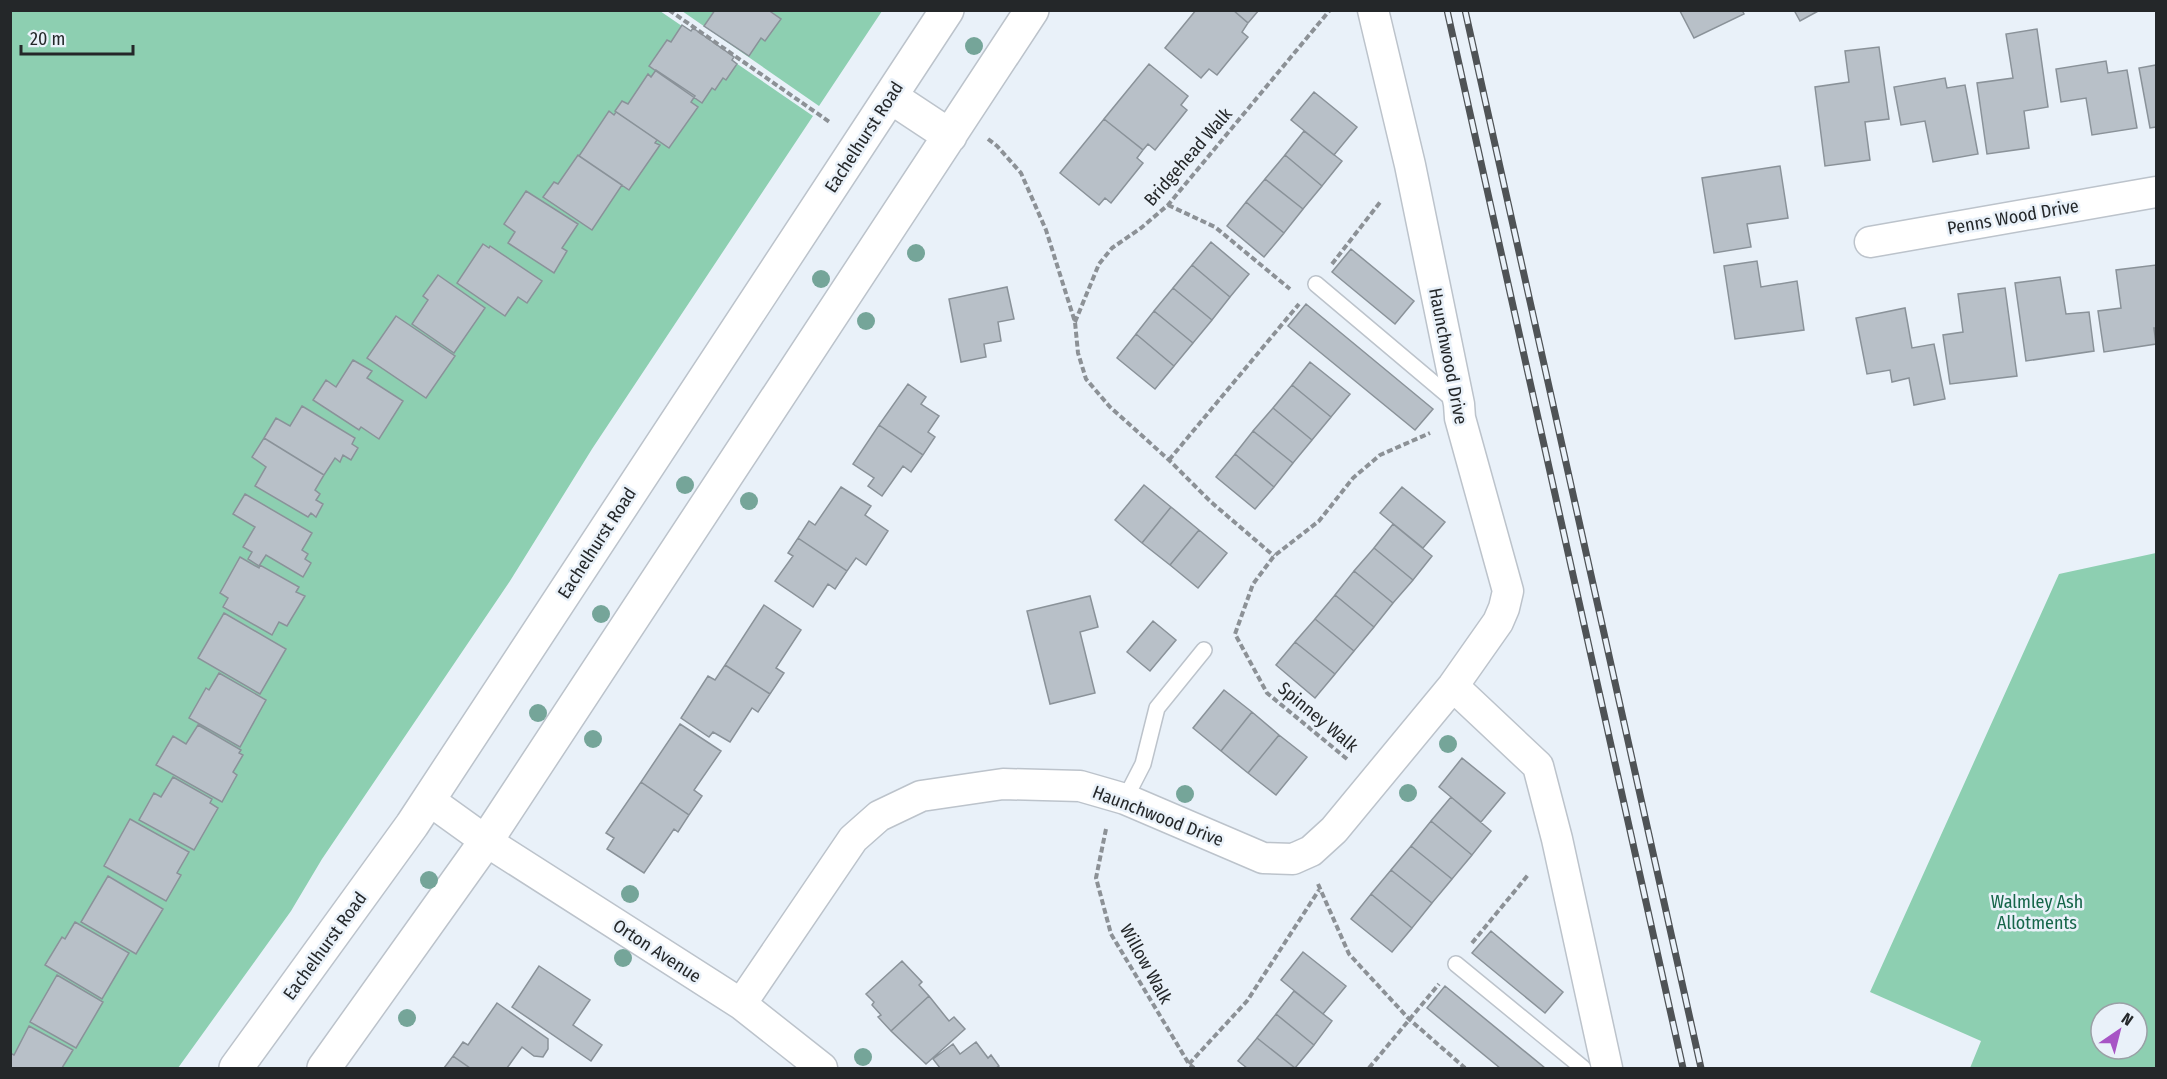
<svg xmlns="http://www.w3.org/2000/svg" width="2167" height="1079" viewBox="0 0 2167 1079" font-family="'Fira Sans Condensed',sans-serif">
<style>
.green{fill:#8dcfb1;fill-rule:evenodd}
.building{fill:#b8c0c8;stroke:#8a9299;stroke-width:1.5}
.lines{fill:none;stroke-linecap:round;stroke-linejoin:round}
.service-casing{stroke:#bcc3cb;stroke-width:18}
.minor-casing{stroke:#bcc3cb;stroke-width:33}
.secondary-casing{stroke:#bcc3cb;stroke-width:36}
.path{stroke:#8c9196;stroke-width:4;stroke-dasharray:6 3;stroke-linecap:butt}
.service{stroke:#fff;stroke-width:15}
.minor{stroke:#fff;stroke-width:30}
.secondary{stroke:#fff;stroke-width:33}
.rail-casing{stroke:#4f5356;stroke-width:7}
.rail{stroke:#e9f1f9;stroke-width:4.5;stroke-dasharray:14;stroke-linecap:butt}
.tree{fill:#75a599}
.labels{text-anchor:middle;dominant-baseline:central;stroke-width:5;stroke-linejoin:round;paint-order:stroke}
.street-label{font-size:18px;fill:#242729;stroke:#e9f1f9}
.park-label{font-size:18px;fill:#16664a;stroke:#e9f1f9}
</style>
<rect width="100%" height="100%" fill="#e9f1f9"/>
<!-- green -->
<path class="green" d="M10,11H660L813,116L592,449L510,581L322,859L291,911L178,1068H11Z
M682,11H882L819,106Z
M2156,553V1068H1970L1981,1041L1870,992L2059,574ZM2101,1013H2137V1049H2101Z"/>
<!-- building -->
<path class="building" d="M715,10H768L781,19L765,41L761,38L749,56L704,26Z
M1196,10H1233L1248,23L1242,32L1248,37L1217,75L1209,69L1201,78L1165,48Z
M1233,10H1259L1248,23Z
M1742,10L1744,14L1694,38L1680,11Z
M1794,10H1820L1800,21Z
M682,25L691,31L693,28L734,57L732,60L737,64L726,80L723,78L715,90L712,88L702,103L649,66L667,40L671,42Z
M2037,29L2048,107L2024,111L2029,148L1987,154L1977,83L2013,78L2006,34Z
M1879,47L1889,119L1865,122L1870,160L1825,166L1815,87L1849,82L1845,51Z
M2106,61L2108,73L2127,70L2137,128L2092,135L2086,98L2061,102L2056,69Z
M1149,64L1188,96L1181,105L1187,110L1155,150L1148,144L1143,150L1104,119Z
M2156,65V127L2150,128L2139,68Z
M656,70L695,96L691,102L698,107L669,148L615,111L622,101L628,104L648,74L651,77Z
M1945,78L1947,88L1965,85L1978,154L1933,162L1925,121L1901,125L1894,87Z
M1314,92L1357,127L1334,155L1291,120Z
M609,111L614,115L616,112L657,140L655,143L660,145L629,190L579,156Z
M1104,119L1143,150L1137,158L1143,163L1111,203L1105,198L1099,205L1060,173Z
M1304,131L1342,161L1322,186L1285,155Z
M578,155L622,185L592,230L543,197L554,182L558,184Z
M1285,155L1322,186L1303,209L1265,179Z
M1780,166L1788,218L1747,224L1751,247L1714,253L1702,178Z
M1265,179L1303,209L1284,233L1246,202Z
M526,191L578,224L562,248L567,251L554,273L508,243L515,232L504,224Z
M1246,202L1284,233L1264,257L1227,226Z
M1211,242L1249,274L1230,297L1192,265Z
M483,244L489,248L490,246L542,281L527,303L518,297L505,316L457,283Z
M1351,249L1414,301L1395,324L1332,272Z
M1757,261L1761,287L1797,281L1804,330L1735,339L1724,266Z
M1192,265L1230,297L1212,320L1173,288Z
M2156,265V328H2154L2156,344L2104,352L2098,311L2121,308L2116,270Z
M438,275L485,308L454,353L412,324L428,300L423,296Z
M2060,277L2066,314L2089,312L2094,351L2026,361L2015,283Z
M1007,287L1014,319L998,322L1001,341L984,344L986,357L961,362L949,299Z
M1173,288L1212,320L1193,343L1154,311Z
M2005,288L2017,376L1950,384L1943,335L1963,332L1958,294Z
M1306,304L1433,409L1415,430L1288,326Z
M1905,308L1912,348L1934,344L1945,399L1914,405L1909,378L1892,382L1890,370L1867,374L1856,318Z
M1154,311L1193,343L1174,366L1136,334Z
M396,316L455,356L426,398L367,358Z
M1136,334L1174,366L1155,389L1117,358Z
M353,360L372,371L367,378L403,401L379,439L361,427L359,430L313,400L326,380L336,387Z
M1310,362L1350,394L1331,417L1292,385Z
M908,384L926,397L921,404L939,416L928,432L935,437L923,455L879,425Z
M1292,385L1331,417L1312,440L1273,408Z
M302,406L355,438L352,444L358,448L351,460L343,455L340,462L335,458L324,475L264,438L276,418L290,426Z
M1273,408L1312,440L1293,463L1253,431Z
M879,425L923,455L911,472L903,466L882,496L868,486L874,478L853,464Z
M1253,431L1293,463L1274,487L1235,454Z
M264,438L324,475L315,490L320,494L316,500L323,504L316,517L311,513L308,517L255,486L266,467L252,457Z
M1235,454L1274,487L1255,509L1216,477Z
M1144,485L1171,507L1142,543L1115,520Z
M841,487L871,506L865,515L888,531L866,565L856,558L847,571L798,538L809,521L815,525Z
M1402,487L1445,522L1423,548L1380,513Z
M245,494L312,533L302,550L308,554L305,559L311,563L303,577L266,555L259,566L248,559L252,552L243,547L255,527L233,514Z
M1171,507L1199,530L1170,565L1142,543Z
M1393,524L1432,556L1413,580L1374,548Z
M1199,530L1227,553L1198,588L1170,565Z
M798,538L847,571L835,589L828,584L813,607L775,581L793,556L788,553Z
M1374,548L1413,580L1393,603L1354,571Z
M240,557L259,568L260,565L299,587L296,592L305,596L287,626L279,622L272,635L223,607L228,598L220,593Z
M1354,571L1393,603L1374,627L1335,595Z
M1335,595L1374,627L1354,651L1315,619Z
M1090,596L1098,627L1080,632L1095,693L1050,704L1027,611Z
M764,605L801,630L776,668L784,673L770,694L725,665Z
M224,613L286,649L260,694L198,658Z
M1315,619L1354,651L1335,674L1295,642Z
M1153,621L1176,640L1150,671L1127,652Z
M1295,642L1335,674L1315,698L1276,665Z
M725,665L770,694L758,712L752,708L730,742L713,732L709,737L681,718L708,676L715,680Z
M219,673L266,700L240,747L189,718L206,688L209,690Z
M1224,690L1252,712L1221,751L1193,728Z
M1252,712L1279,735L1248,773L1221,751Z
M680,724L721,751L694,790L702,796L689,815L641,782Z
M198,725L241,750L239,753L243,755L233,772L237,775L222,802L156,765L173,736L186,744Z
M1279,735L1307,757L1276,795L1248,773Z
M1462,758L1505,793L1481,822L1439,787Z
M173,777L212,799L210,803L218,808L194,850L139,820L154,793L161,797Z
M641,782L689,815L678,832L674,829L644,873L607,849L614,838L606,833Z
M1451,797L1491,831L1472,855L1431,821Z
M130,819L189,852L177,873L181,875L166,901L104,866Z
M1431,821L1472,855L1452,879L1411,846Z
M1411,846L1452,879L1432,903L1391,870Z
M1391,870L1432,903L1412,928L1371,894Z
M108,876L163,909L136,954L81,922Z
M1371,894L1412,928L1392,952L1351,919Z
M75,922L129,953L102,999L45,965L62,937L65,939Z
M1491,931L1563,992L1545,1013L1472,953Z
M1303,952L1346,986L1323,1014L1281,980Z
M902,961L922,982L919,985L929,996L891,1031L878,1017L881,1015L872,1005L874,1002L866,994Z
M539,966L590,1000L573,1025L602,1045L591,1061L512,1007Z
M57,975L103,1002L76,1048L30,1022Z
M1445,986L1545,1068H1500L1427,1008Z
M1294,991L1332,1021L1314,1045L1276,1014Z
M929,996L949,1021L954,1017L965,1029L926,1064L891,1031Z
M497,1003L548,1039V1049L543,1057L534,1056L522,1047L507,1068H470L453,1056L463,1042L468,1045Z
M1276,1014L1314,1045L1295,1068L1257,1038Z
M29,1026L73,1050L62,1068H10V1053L14,1055Z
M1257,1038L1295,1068H1247L1238,1061Z
M976,1042L988,1058L991,1055L999,1066L996,1068H940L933,1059L953,1044L960,1054Z
M453,1056L470,1068H444Z"/>
<g class="lines">
<!-- service casing -->
<g class="service-casing">
<path id="service" d="M1316,284L1456,402
M1125,799L1143,764L1157,708L1204,650
M1456,964L1583,1068"/>
</g>
<!-- minor casing -->
<g class="minor-casing">
<path id="minor" d="M1870,242L2156,192
M1453,686L1538,766L1557,839L1607,1068
M429,800L486,841L741,1004L822,1068
M741,1004L853,839L879,816L921,796L1003,784L1080,786L1125,799L1263,858L1293,859L1311,851L1334,830L1453,686L1498,622L1504,608L1508,591L1460,418L1459,404L1410,165L1373,10"/>
</g>
<!-- secondary casing -->
<g class="secondary-casing">
<path id="secondary" d="M891,97L950,136
M236,1068L412,825L947,10
M324,1068L486,841L1032,10"/>
</g>
<!-- path -->
<path class="path" d="M669,10L831,123
M988,139L997,146L1021,173L1046,230L1075,322L1078,353L1086,379L1110,407L1169,460L1211,502L1274,556
M1168,205L1215,227L1290,289
M1332,264L1381,201
M1075,322L1099,264L1112,248L1141,228L1168,205L1330,10
M1169,460L1299,304
M1347,759L1267,693L1235,634L1253,584L1274,556L1319,521L1353,478L1380,455L1430,433
M1106,829L1096,878L1111,934L1189,1064L1194,1068
M1318,884L1349,954L1409,1019L1465,1068
M1472,943L1528,875
M1189,1064L1247,1001L1319,890
M1369,1068L1439,984"/>
<!-- service -->
<use href="#service" class="service"/>
<!-- minor -->
<use href="#minor" class="minor"/>
<!-- secondary -->
<use href="#secondary" class="secondary"/>
<!-- rail casing -->
<g class="rail-casing">
<path id="rail" d="M1447,10L1683,1068
M1465,10L1701,1068"/>
</g>
<!-- rail -->
<use href="#rail" class="rail"/>
</g>
<!-- trees -->
<g class="tree">
<circle cx="974" cy="46" r="9"/>
<circle cx="916" cy="253" r="9"/>
<circle cx="821" cy="279" r="9"/>
<circle cx="866" cy="321" r="9"/>
<circle cx="685" cy="485" r="9"/>
<circle cx="749" cy="501" r="9"/>
<circle cx="601" cy="614" r="9"/>
<circle cx="538" cy="713" r="9"/>
<circle cx="593" cy="739" r="9"/>
<circle cx="1448" cy="744" r="9"/>
<circle cx="1408" cy="793" r="9"/>
<circle cx="1185" cy="794" r="9"/>
<circle cx="429" cy="880" r="9"/>
<circle cx="630" cy="894" r="9"/>
<circle cx="623" cy="958" r="9"/>
<circle cx="407" cy="1018" r="9"/>
<circle cx="863" cy="1057" r="9"/>
</g>
<g class="labels">
<!-- street labels -->
<g class="street-label">
<text transform="translate(864 137) rotate(-57)">Eachelhurst Road</text>
<text transform="translate(1188 157) rotate(-49)">Bridgehead Walk</text>
<text transform="translate(2013 217) rotate(-10)">Penns Wood Drive</text>
<text transform="translate(1448 356) rotate(79)">Haunchwood Drive</text>
<text transform="translate(597 543) rotate(-57)">Eachelhurst Road</text>
<text transform="translate(1318 717) rotate(40)">Spinney Walk</text>
<text transform="translate(1158 816) rotate(21)">Haunchwood Drive</text>
<text transform="translate(325 946) rotate(-54)">Eachelhurst Road</text>
<text transform="translate(657 951) rotate(33)">Orton Avenue</text>
<text transform="translate(1146 964) rotate(61)">Willow Walk</text>
</g>
<!-- park labels -->
<g class="park-label">
<text x="2037" y="902">Walmley Ash<tspan x="2037" dy="21">Allotments</tspan></text>
</g>
</g>
<!-- border -->
<rect width="2167" height="1079" fill="none" stroke="#242729" stroke-width="24"/>
<!-- north arrow -->
<g transform="translate(2119 1031) rotate(35)"><circle r="28" fill="#e9f1f9" stroke="#9aa0a6" stroke-width="1.5"/>
<path d="M0-4.5L10 22L0 15L-10 22Z" fill="#a755c5"/>
<text y="-9" font-size="16" font-weight="bold" text-anchor="middle" fill="#242729">N</text>
</g>
<!-- scale -->
<path d="M21 45v9h112v-9" fill="none" stroke="#242729" stroke-width="3"/>
<text x="30" y="45" font-size="18" fill="#242729" stroke="#e9f1f9" stroke-width="4.5" paint-order="stroke">20 m</text>
</svg>
